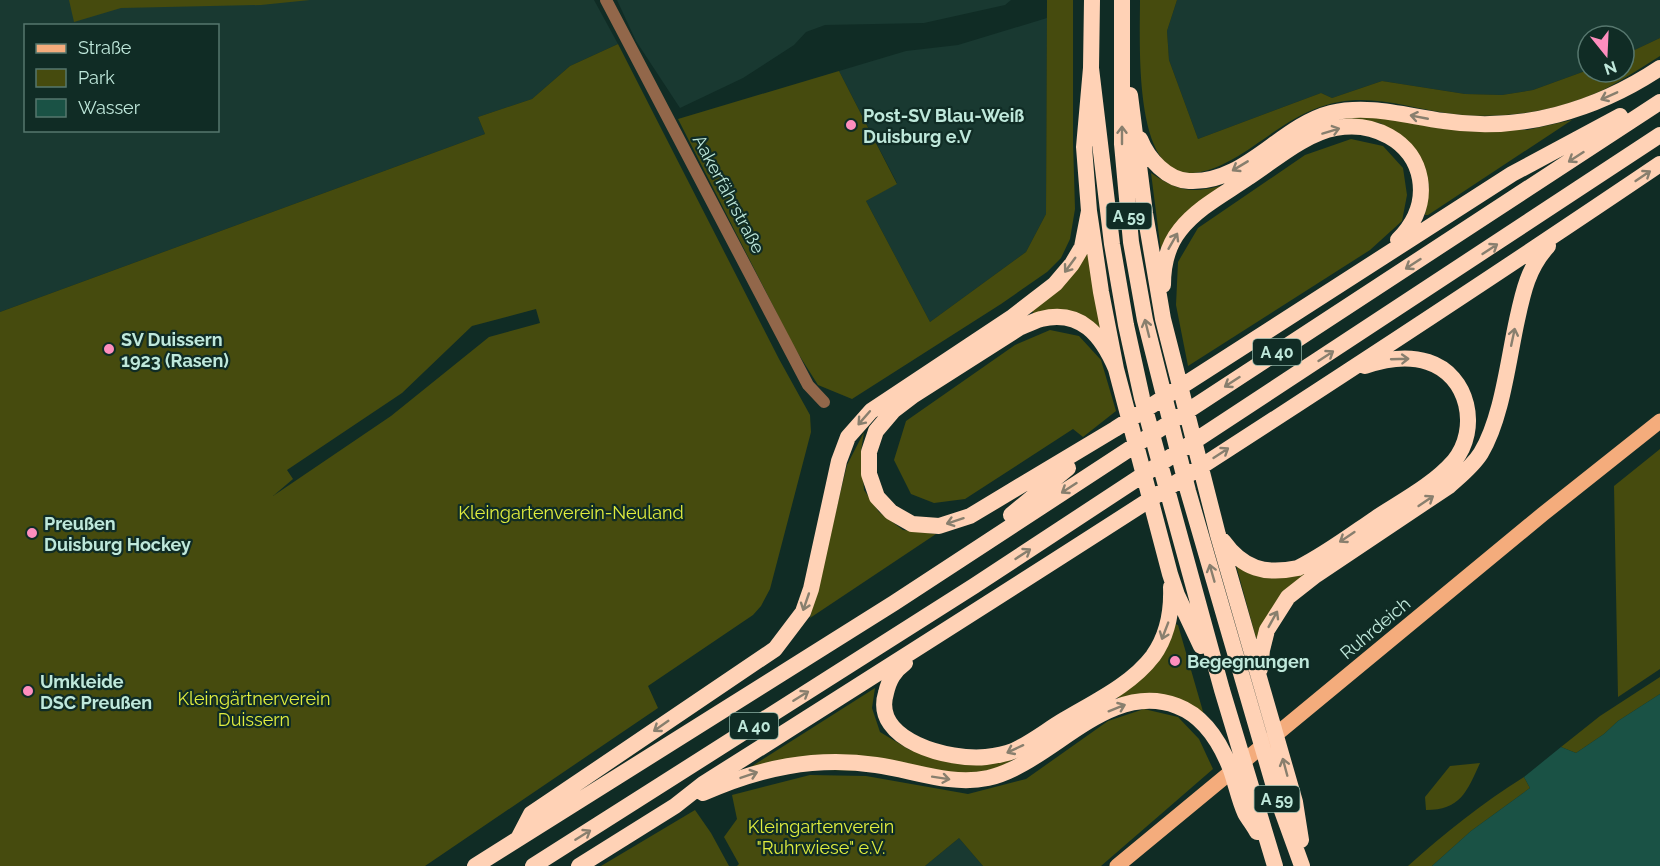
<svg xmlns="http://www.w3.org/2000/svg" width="1660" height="866" viewBox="0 0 1660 866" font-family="Raleway,sans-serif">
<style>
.built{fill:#193931;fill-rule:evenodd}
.green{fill:#464b0e;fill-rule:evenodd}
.water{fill:#1a5245}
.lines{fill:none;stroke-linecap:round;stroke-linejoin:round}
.minor{stroke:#92674a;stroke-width:12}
.major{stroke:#f4ac7c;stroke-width:15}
.highway{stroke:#ffd2b6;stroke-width:16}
.oneway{stroke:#887f6e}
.poi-dot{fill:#fe8ebe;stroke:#102c25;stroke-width:2}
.labels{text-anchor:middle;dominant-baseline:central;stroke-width:4.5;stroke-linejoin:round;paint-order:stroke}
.shield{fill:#102c25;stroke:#8ab0a4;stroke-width:1.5}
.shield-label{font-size:16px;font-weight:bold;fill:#bfe8db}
.poi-label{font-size:18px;font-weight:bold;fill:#bfe8db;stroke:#102c25;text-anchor:start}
.street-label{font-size:18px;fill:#bfe8db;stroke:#102c25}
.park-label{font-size:18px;fill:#e0ed3e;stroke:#102c25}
</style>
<rect width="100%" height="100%" fill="#102c25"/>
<!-- built -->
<path class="built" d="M0,0H594L618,44L570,66L532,99L478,117L485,134L0,312ZM26,26H218V130H26Z
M617,0H1011L1005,5L924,23L825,25L806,32L794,45L743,78L680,108L636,41Z
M1177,0H1660V38L1624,55V36H1588V70L1533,90L1502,95L1465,94L1382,81L1332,98L1321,93L1198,139L1169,60L1167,31Z
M1047,18L1046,214L1026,252L930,322L866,201L897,183L839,71L906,51L958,45Z
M959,838L983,866H925Z"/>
<!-- green -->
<path class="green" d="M69,0H310L261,5L121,8L74,22Z
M1047,0H1073V142L1075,209L1070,239L1061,258L1047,272L1001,304L852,399L818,385L794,347L678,119L839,71L897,184L866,201L930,322L1026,252L1046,214Z
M1140,0H1177L1167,31L1169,60L1198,139L1321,93L1332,98L1382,81L1465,94L1502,95L1533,90L1588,70V72H1624V55L1660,38V56C1642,67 1624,79 1605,89C1557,112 1499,121 1446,113C1411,108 1375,95 1339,102C1321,105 1304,113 1289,122C1260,139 1206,189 1172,168C1135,145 1140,40 1140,0Z
M618,44L779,359L810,415L811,432L770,589L761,606L753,615L648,686L658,708L425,866H0V312L485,134L478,117L532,99L570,66ZM536,309L540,323L489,337L391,416L273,496L293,479L287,470L402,393L472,326Z
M1369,115L1444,129L1527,130L1572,120L1428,215H1425L1429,185L1420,156L1404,137L1380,123L1340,119Z
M1351,139L1383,146L1403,168L1407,195L1402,221L1370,250L1188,366L1176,305L1178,262L1198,228L1305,155Z
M1151,173C1181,193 1191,193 1225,185L1161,251Z
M1089,251L1101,329L1034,315L1032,310Z
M1050,330L1079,336L1101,360L1116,411L1083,437L1073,429L965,499L934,503L911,494L894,460L906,421L1015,345Z
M864,432L861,451L864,490L879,512L903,530L936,534L810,618L847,465Z
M1660,449V669L1618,697L1614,486Z
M1236,565L1311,567L1258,638H1256Z
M1175,624L1178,625L1204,715L1119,700L1117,695Z
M1660,677V694L1618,721L1604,734L1576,753L1561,747L1600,716Z
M875,688L872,708L880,732L910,750L955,762L1040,745L1000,767L974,774L749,768Z
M1144,709L1178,717L1199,739L1213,769L1101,866H983L959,838L925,866H737L739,864L724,837L737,819L732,795L810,775L866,776L968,794L1026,779L1108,721Z
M1480,763C1467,792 1460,810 1426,810L1425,797L1450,766Z
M1524,777L1530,788L1471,831L1432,866H1408C1445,833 1482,803 1524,777Z
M695,810L711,833L729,866H601Z"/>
<!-- water -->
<path class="water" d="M1660,694V866H1432L1471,831L1530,788L1524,777L1561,747L1576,753L1604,734L1618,721Z"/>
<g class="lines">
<!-- minor -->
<path class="minor" d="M606,0L808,385L824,402"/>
<!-- major -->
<path class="major" d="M1117,866L1543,514L1660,421"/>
<!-- highway -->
<path class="highway" d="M1092,0L1091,68L1084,147L1089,211L1101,292L1116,369L1170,574L1177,595L1201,646
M1122,0V144L1131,242L1145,320L1188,491L1277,797L1302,866
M1091,68L1112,244L1126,325L1142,398L1222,690L1275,866
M1130,95L1145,213L1163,319L1218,535L1295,802L1301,840
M1140,139C1148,159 1167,180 1189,181C1245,184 1280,126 1331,113C1369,104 1406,116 1444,121C1520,133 1597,110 1660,68
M1163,285C1163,265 1168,245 1180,230C1198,207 1226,193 1249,177C1275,160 1304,134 1336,128C1372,121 1413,140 1420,179C1424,203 1415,223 1398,240
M1116,369C1102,336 1081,309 1041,319C1034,321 1026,325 1019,328L914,395L893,411L876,431L869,452V474L877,497L891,512L912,524L939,526L970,516L1115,429L1512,174L1620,116
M1011,515L1068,468
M1223,541C1243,569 1265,575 1298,568C1326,554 1351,535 1376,518C1402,501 1433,485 1454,461C1480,429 1469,375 1428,362C1407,355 1385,359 1365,366
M905,663C894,671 889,680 886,693C871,741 951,761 986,757C994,756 1005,754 1013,751C1031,743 1047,730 1064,720C1094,702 1131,685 1153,656C1168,635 1172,612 1171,587
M1260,669L1262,650L1267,630L1288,597L1316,575L1449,486C1460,476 1473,466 1481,453C1502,418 1508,361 1517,320C1523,292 1528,268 1548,246
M703,793C759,768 815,756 876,765C913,770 950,786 988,778C1051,764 1107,679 1177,706C1204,716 1221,744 1231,770C1236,784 1239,800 1245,813C1249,820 1254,826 1257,832
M519,837L531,814L775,649L803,612L811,589L839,461L848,437L871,411L1011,318L1055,284L1072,264L1082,247L1089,211
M475,866L894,603L1660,102
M533,866L974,586L1660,135
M579,866L675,806L703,784C1024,581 1345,377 1660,164"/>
</g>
<!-- one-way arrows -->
<defs><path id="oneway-shaft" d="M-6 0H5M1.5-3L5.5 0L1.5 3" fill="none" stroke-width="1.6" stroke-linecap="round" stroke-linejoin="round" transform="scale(1.5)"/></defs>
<g class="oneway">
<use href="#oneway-shaft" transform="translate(1609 96) rotate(156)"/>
<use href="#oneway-shaft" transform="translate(1419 117) rotate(-169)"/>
<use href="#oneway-shaft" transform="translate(1331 131) rotate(-17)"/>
<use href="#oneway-shaft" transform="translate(1122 135) rotate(-90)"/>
<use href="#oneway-shaft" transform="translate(1576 157) rotate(147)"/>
<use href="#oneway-shaft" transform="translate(1240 166) rotate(149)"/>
<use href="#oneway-shaft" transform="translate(1643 176) rotate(-34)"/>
<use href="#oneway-shaft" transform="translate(1173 241) rotate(-60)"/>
<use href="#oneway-shaft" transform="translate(1490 249) rotate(-33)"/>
<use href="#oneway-shaft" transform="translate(1413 264) rotate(147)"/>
<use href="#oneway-shaft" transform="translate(1070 265) rotate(126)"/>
<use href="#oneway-shaft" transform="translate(1147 328) rotate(-104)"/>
<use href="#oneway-shaft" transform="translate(1513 337) rotate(-78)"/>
<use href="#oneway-shaft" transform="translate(1326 356) rotate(-33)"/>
<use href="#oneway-shaft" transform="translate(1400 359) rotate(-2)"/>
<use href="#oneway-shaft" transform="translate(1232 382) rotate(147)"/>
<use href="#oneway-shaft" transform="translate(864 418) rotate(131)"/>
<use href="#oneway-shaft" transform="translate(1221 453) rotate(-33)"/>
<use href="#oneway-shaft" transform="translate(1069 488) rotate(147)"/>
<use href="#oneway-shaft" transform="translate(1426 501) rotate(-34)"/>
<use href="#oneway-shaft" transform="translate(955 521) rotate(162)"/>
<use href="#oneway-shaft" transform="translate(1347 537) rotate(146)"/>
<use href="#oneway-shaft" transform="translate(1023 554) rotate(-33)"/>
<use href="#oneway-shaft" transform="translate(1212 573) rotate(-106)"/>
<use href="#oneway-shaft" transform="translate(806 602) rotate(109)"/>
<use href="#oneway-shaft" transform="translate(1273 619) rotate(-61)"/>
<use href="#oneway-shaft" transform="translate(1165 631) rotate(111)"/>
<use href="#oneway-shaft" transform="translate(801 696) rotate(-32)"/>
<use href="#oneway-shaft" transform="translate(1117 708) rotate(-22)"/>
<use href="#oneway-shaft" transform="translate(661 726) rotate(145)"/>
<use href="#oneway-shaft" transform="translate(1015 749) rotate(155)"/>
<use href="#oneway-shaft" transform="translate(1285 767) rotate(-105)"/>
<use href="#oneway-shaft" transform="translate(749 775) rotate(-19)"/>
<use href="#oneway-shaft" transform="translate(941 778) rotate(9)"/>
<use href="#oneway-shaft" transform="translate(583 835) rotate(-32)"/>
</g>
<!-- markers -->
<g class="poi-dot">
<circle cx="851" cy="125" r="6"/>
<circle cx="109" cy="349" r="6"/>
<circle cx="32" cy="533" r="6"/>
<circle cx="1175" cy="661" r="6"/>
<circle cx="28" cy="691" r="6"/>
</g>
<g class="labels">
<!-- shield labels -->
<g class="shield">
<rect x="1106.5" y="203" width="45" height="26" rx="4.5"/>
<rect x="1253" y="339" width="48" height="26" rx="4.5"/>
<rect x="730" y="713" width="48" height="26" rx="4.5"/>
<rect x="1254.5" y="786" width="45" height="26" rx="4.5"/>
</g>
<g class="shield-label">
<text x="1129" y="216">A 59</text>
<text x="1277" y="352">A 40</text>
<text x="754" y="726">A 40</text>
<text x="1277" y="799">A 59</text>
</g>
<!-- poi labels -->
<g class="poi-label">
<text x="863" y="115">Post-SV Blau-Weiß<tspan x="863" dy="21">Duisburg e.V</tspan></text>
<text x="121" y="339">SV Duissern<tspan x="121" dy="21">1923 (Rasen)</tspan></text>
<text x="44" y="523">Preußen<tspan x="44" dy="21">Duisburg Hockey</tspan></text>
<text x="1187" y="661">Begegnungen</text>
<text x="40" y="681">Umkleide<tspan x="40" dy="21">DSC Preußen</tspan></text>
</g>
<!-- street labels -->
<g class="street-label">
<text transform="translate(729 194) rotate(62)">Aakerfährstraße</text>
<text transform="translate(1375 628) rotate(-40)">Ruhrdeich</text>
</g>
<!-- park labels -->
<g class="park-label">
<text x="571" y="512">Kleingartenverein-Neuland</text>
<text x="254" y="698">Kleingärtnerverein<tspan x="254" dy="21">Duissern</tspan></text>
<text x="821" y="826">Kleingartenverein<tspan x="821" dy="21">"Ruhrwiese" e.V.</tspan></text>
</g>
</g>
<!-- legend -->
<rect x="24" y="24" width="195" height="108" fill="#102c25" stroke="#56776e" stroke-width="1.5"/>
<rect x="36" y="44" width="30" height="9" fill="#f4ac7c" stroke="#56776e" stroke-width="1.5"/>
<text x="78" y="54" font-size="18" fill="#bfe8db">Straße</text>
<rect x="36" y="69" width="30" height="18" fill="#464b0e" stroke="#56776e" stroke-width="1.5"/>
<text x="78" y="84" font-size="18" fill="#bfe8db">Park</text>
<rect x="36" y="99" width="30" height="18" fill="#1a5245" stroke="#56776e" stroke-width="1.5"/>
<text x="78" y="114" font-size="18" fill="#bfe8db">Wasser</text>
<!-- north arrow -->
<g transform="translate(1606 54) rotate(162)"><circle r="28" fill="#102c25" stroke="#56776e" stroke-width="1.5"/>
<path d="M0-4.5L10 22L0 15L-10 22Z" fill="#fe8ebe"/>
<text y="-9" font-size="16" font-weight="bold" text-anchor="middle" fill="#bfe8db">N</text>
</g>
</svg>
